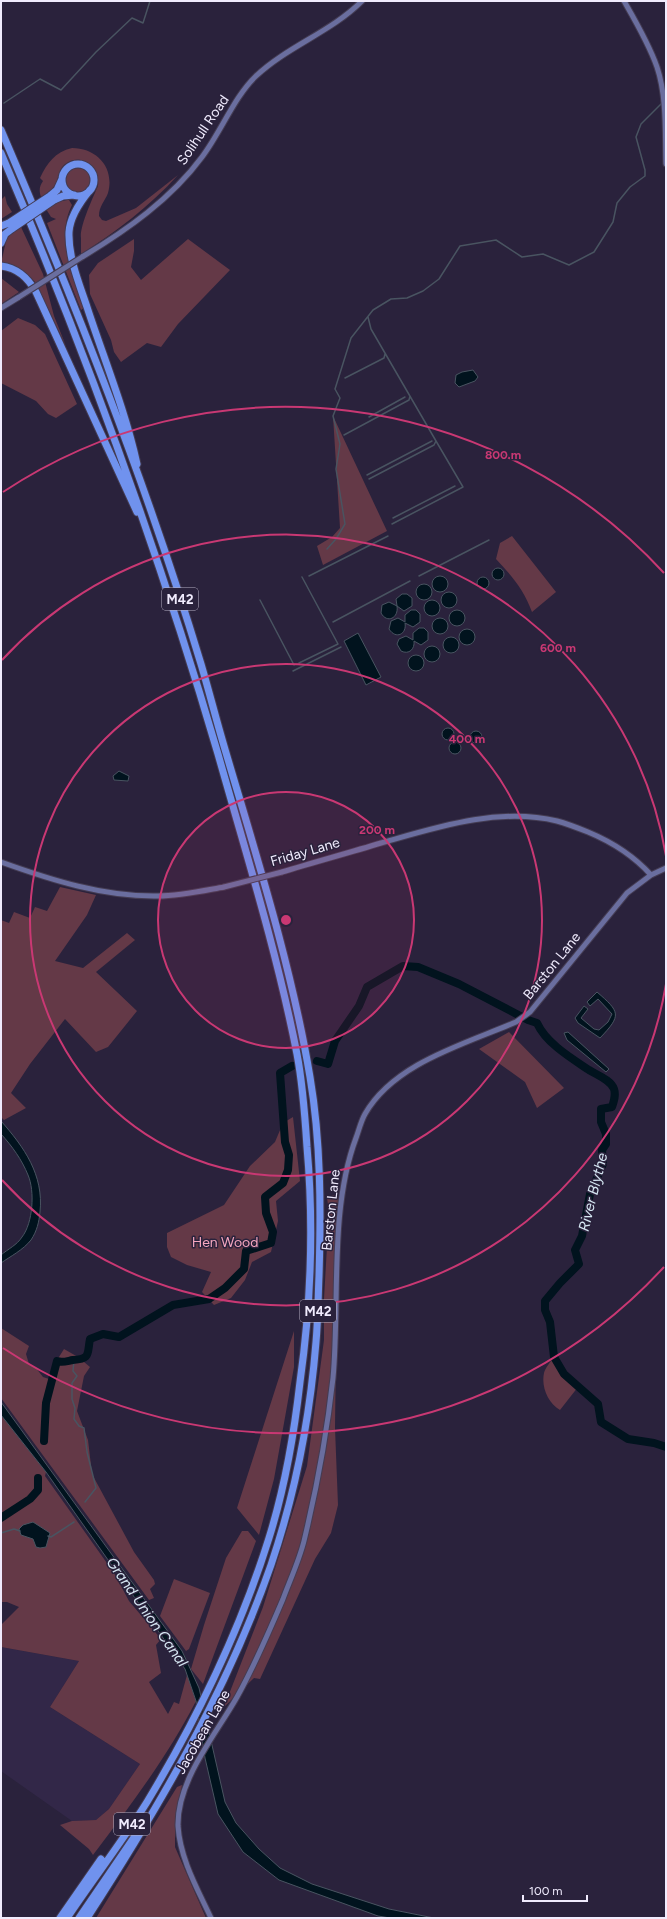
<svg xmlns="http://www.w3.org/2000/svg" width="667" height="1919" viewBox="0 0 667 1919" font-family="Figtree,sans-serif">
<style>
.built{fill:#322748}
.green{fill:#643947}
.water{fill:#01131e;stroke:#495461}
.lines{fill:none;stroke-linecap:round;stroke-linejoin:round}
.stream{stroke:#495461;stroke-width:1.5}
.river{stroke:#01131e;stroke-width:8}
.secondary-casing{stroke:#443c53;stroke-width:7}
.highway-casing{stroke:#443c53;stroke-width:9}
.secondary{stroke:#6a6e9f;stroke-width:5}
.highway{stroke:#7092ee;stroke-width:7}
.secondary-bridge-casing{stroke:#443c53;stroke-width:7;stroke-linecap:butt}
.highway-bridge-casing{stroke:#443c53;stroke-width:9;stroke-linecap:butt}
.secondary-bridge{stroke:#6a6e9f;stroke-width:5}
.highway-bridge{stroke:#7092ee;stroke-width:7}
.ring{fill:none;stroke:#c93873;stroke-width:2}
.labels{text-anchor:middle;dominant-baseline:central;stroke-width:3;stroke-linejoin:round;paint-order:stroke}
.shield{fill:#2a223c;stroke:#b5afc3;stroke-width:1}
.shield-label{font-size:13px;font-weight:bold;fill:#f0ebfd}
.street-label{font-size:14px;fill:#f0ebfd;stroke:#2a223c}
.park-label{font-size:14px;fill:#f6a7c0;stroke:#2a223c}
.water-label{font-size:15px;font-style:italic;fill:#d6e7f3;stroke:#2a223c}
.centre{fill:#c93873;stroke:#2a223c;stroke-width:2}
.ring-label{font-size:12px;text-anchor:middle;font-weight:bold;fill:#c93873;stroke:#2a223c;stroke-width:3;stroke-linejoin:round;paint-order:stroke}
</style>
<rect width="100%" height="100%" fill="#2a223c"/>
<!-- built -->
<path class="built" d="M1,1647L79,1661L50,1707L140,1764L109,1809L96,1820L72,1821L1,1771Z"/>
<!-- green -->
<path class="green" d="M72,148C97,148 115,168 108,193C105,201 99,206 99,216L102,220L106,221L136,208L178,175C150,206 116,232 81,254C81,248 81,244 81,238C79,228 93,197 98,186C100,167 80,151 64,165C58,171 59,179 55,185C52,190 46,194 41,197C39,191 39,187 43,181L40,178C47,163 55,152 72,148Z
M66 180a12 12 0 1 1 24 0a12 12 0 1 1-24 0Z
M5,196L7,204L12,212L1,219V200Z
M67,200H69L72,205C55,239 74,275 84,308L81,310L47,223L56,219L51,217L46,209L58,202Z
M21,227L43,274L54,316L66,346L35,282C25,271 16,265 1,263L7,237Z
M134,239V251L131,267L141,280L188,239L230,270L178,324L161,347L147,343L121,362L114,352L111,340L90,294L89,275L98,263Z
M1,278L19,292L1,304Z
M18,318L35,325L45,334L77,404L56,418L48,414L36,401L1,383V331Z
M333,416L387,531L323,565L317,546L332,537L340,528Z
M512,536L556,592L532,612C524,590 512,576 496,559L500,543Z
M60,887L96,895L87,915L55,961L83,968L127,933L135,940L96,972L137,1011L108,1047L96,1052L65,1019L30,1064L11,1093L26,1108L4,1120L1,1117V920L9,923L14,912L30,918L35,907L47,911Z
M509,1032L564,1088L537,1108L525,1082L479,1049Z
M293,1117L300,1181L276,1201L278,1221L271,1252L252,1262L245,1280L231,1298L214,1305L202,1292L211,1272L187,1265L171,1257L167,1247V1233L224,1205L250,1166L275,1142L283,1123Z
M333,1195L338,1197L335,1428L338,1505L331,1533L315,1559L260,1679L254,1678L224,1707L263,1607L307,1466L324,1340V1299L329,1211L327,1198Z
M1,1328L29,1346L26,1354L29,1364L36,1368L43,1377L49,1379L52,1368L64,1349L78,1357L90,1367L84,1376L77,1411L88,1440L92,1474L134,1552L154,1580L155,1584L150,1589L154,1598L149,1600L1,1398Z
M294,1331V1367L274,1479L259,1535L237,1508Z
M554,1357L564,1374L578,1387L560,1410C548,1403 541,1387 544,1373C545,1368 551,1361 554,1357Z
M1,1415L46,1472L45,1476L114,1573L129,1601L161,1639L156,1645L161,1673L149,1682L168,1714L174,1702L179,1704L187,1675L196,1701C168,1756 130,1806 93,1855L89,1849L60,1825L72,1821L96,1820L109,1809L140,1764L50,1707L79,1661L1,1647V1625L19,1607L7,1602H1Z
M242,1531H248L256,1541L203,1684L191,1669L204,1625L226,1558Z
M174,1579L210,1593L189,1649L186,1651L160,1616Z
M182,1785L175,1828V1847L206,1918H96L177,1787Z"/>
<!-- water -->
<path class="water" d="M473,370L478,377L475,381L459,387L455,383L456,375L462,372Z
M492 574a6 6 0 1 1 12 0a6 6 0 1 1-12 0Z
M432 584a8 8 0 1 1 16 0a8 8 0 1 1-16 0Z
M477 583a6 6 0 1 1 12 0a6 6 0 1 1-12 0Z
M416 592a8 8 0 1 1 16 0a8 8 0 1 1-16 0Z
M441 600a8 8 0 1 1 16 0a8 8 0 1 1-16 0Z
M402,594H407L412,598V606L404,611L397,606C399,618 387,624 381,613L382,605L389,602L397,606L396,599Z
M424 608a8 8 0 1 1 16 0a8 8 0 1 1-16 0Z
M449 618a8 8 0 1 1 16 0a8 8 0 1 1-16 0Z
M411,610H416L420,614V622L413,627L405,623C407,634 396,640 389,629L391,621L398,618L405,622V615Z
M432 626a8 8 0 1 1 16 0a8 8 0 1 1-16 0Z
M419,628H424L428,632V640L421,645L414,641C415,649 409,655 401,651L397,644L399,639L406,636L413,640V633Z
M459 637a8 8 0 1 1 16 0a8 8 0 1 1-16 0Z
M358,633L381,677L366,685L344,641Z
M443 645a8 8 0 1 1 16 0a8 8 0 1 1-16 0Z
M424 654a8 8 0 1 1 16 0a8 8 0 1 1-16 0Z
M408 663a8 8 0 1 1 16 0a8 8 0 1 1-16 0Z
M442 734a6 6 0 1 1 12 0a6 6 0 1 1-12 0Z
M470 737a6 6 0 1 1 12 0a6 6 0 1 1-12 0Z
M449 748a6 6 0 1 1 12 0a6 6 0 1 1-12 0Z
M119,771L129,776L128,781L114,780L113,776Z
M597,992C620,1012 622,1015 600,1038L578,1023L575,1018L584,1006L588,1009L581,1018L594,1029L599,1030L608,1022L612,1014L598,999L590,1006L587,1002Z
M568,1032L609,1069L606,1072L567,1040L564,1033Z
M1,1121C24,1147 44,1175 40,1212C39,1222 37,1231 31,1240C23,1250 11,1256 1,1263V1255C8,1249 17,1245 22,1237C33,1223 35,1191 28,1175C22,1160 12,1146 1,1134Z
M1,1402L182,1651L199,1688L225,1802L236,1823L259,1849L280,1868L312,1884L389,1909L434,1918H390L378,1916L279,1880L243,1852L218,1814L205,1758L196,1701L185,1669L46,1472L1,1415Z
M33,1522L50,1533L46,1547L40,1548L36,1547L33,1539L21,1535L19,1529L23,1525Z"/>
<g class="lines">
<!-- stream -->
<path class="stream" d="M4,103L40,79L61,90L96,52L132,18L143,23L150,1
M368,317L371,329L436,441L434,445L369,479
M345,378L384,358L385,354
M369,417L405,397
M344,435L409,400L410,396
M367,475L432,441
M393,518L455,486
M392,524L463,487L436,441
M327,549L336,539L345,524L336,469L340,444L333,416L340,398L335,389L351,338L373,310L391,299L407,298L423,291L439,279L460,246L496,240L522,257L543,254L569,265L594,252L613,222L617,203L630,187L645,176V170L636,137L641,124L661,104
M309,576L388,536
M419,576L489,540
M260,600L294,665
M333,622L410,581
M299,663L338,644L302,577
M293,671L341,647
M74,1360L73,1371L77,1376L72,1383V1399L75,1408L74,1419L79,1426L84,1428L87,1452L96,1488L85,1502
M1,1533L14,1529L20,1531
M48,1536L51,1537L74,1522"/>
<!-- river -->
<path class="river" d="M317,1061L328,1064L335,1041L359,1006L367,987L403,966L418,967L459,984L528,1020L537,1023C546,1043 571,1058 589,1070C597,1075 611,1080 614,1089C616,1095 614,1101 612,1107L601,1109V1122L606,1134V1144L602,1150L603,1164L590,1194L582,1236L575,1250L579,1264L560,1283L545,1301V1310L550,1322L554,1357L564,1374L598,1404L601,1422L628,1439L654,1443L666,1447
M44,1441L46,1403L57,1361C62,1363 67,1361 73,1360C91,1359 87,1354 90,1339L103,1334L119,1337L173,1305L209,1299L225,1288L244,1269L246,1251L271,1243L273,1232L266,1213L265,1197L283,1183L288,1170L289,1155L285,1142L280,1073L292,1066
M1,1518L30,1499L38,1490V1478"/>
<!-- secondary casing -->
<g class="secondary-casing">
<path id="secondary" d="M624,1C636,22 649,44 657,67C667,97 665,132 666,164
M82,257C127,230 171,199 202,157C221,132 234,97 256,76C288,46 331,32 362,1
M1,308L19,297
M1,862C51,880 104,897 158,896C180,896 202,891 224,887
M282,872C315,862 348,853 381,843C437,827 498,807 557,821C568,824 578,828 588,832C612,842 633,855 651,875
M211,1918C198,1890 180,1859 178,1826C177,1780 215,1736 237,1697C255,1665 269,1632 283,1599C290,1580 299,1561 304,1541C317,1487 327,1433 333,1378C340,1302 329,1210 356,1138C359,1130 361,1121 365,1114C394,1063 465,1044 516,1022L530,1012L627,893L651,875L666,868"/>
</g>
<!-- highway casing -->
<g class="highway-casing">
<path id="highway" d="M1,130C76,305 146,482 201,664C209,691 216,719 224,746C256,855 291,964 310,1077C321,1142 321,1210 319,1276C318,1298 318,1320 316,1342C310,1417 295,1494 271,1565C227,1691 159,1807 87,1918
M1,153C85,350 158,549 218,754C246,853 277,952 297,1054C303,1085 305,1116 307,1147C314,1226 311,1304 300,1382C294,1435 285,1487 269,1538C240,1631 197,1719 147,1802C122,1842 93,1879 67,1918
M62 180a16 16 0 1 1 32 0a16 16 0 1 1-32 0Z
M90,190C80,202 70,216 69,232C68,257 79,283 87,307C104,359 125,410 137,464
M50,196L57,190L62,179
M54,200L63,196L74,195
M1,226L9,223
M1,243L5,234L13,228
M1,266C18,268 28,278 36,292L137,512
M60,1918L101,1859
M79,1918L135,1836"/>
</g>
<!-- secondary -->
<use href="#secondary" class="secondary"/>
<!-- highway -->
<use href="#highway" class="highway"/>
<!-- secondary-bridge casing -->
<g class="secondary-bridge-casing">
<path id="secondary-bridge" d="M19,297L82,257
M224,887L282,872"/>
</g>
<!-- highway-bridge casing -->
<g class="highway-bridge-casing">
<path id="highway-bridge" d="M9,223L50,196
M13,228L54,200"/>
</g>
<!-- secondary-bridge -->
<use href="#secondary-bridge" class="secondary-bridge"/>
<!-- highway-bridge -->
<use href="#highway-bridge" class="highway-bridge"/>
</g>
<!-- distance rings -->
<circle cx="286" cy="920" r="128" fill="#c93873" fill-opacity=".12"/>
<g class="ring">
<circle cx="286" cy="920" r="128"/>
<circle cx="286" cy="920" r="256"/>
<path d="M666 984A385 385 0 0 1 2 1180M2 660A385 385 0 0 1 666 856"/>
<path d="M664 1267A513 513 0 0 1 3 1348M3 492A513 513 0 0 1 664 573"/>
</g>
<g class="labels">
<!-- shield labels -->
<g class="shield">
<rect x="162" y="588" width="36" height="22" rx="3"/>
<rect x="300" y="1300" width="36" height="22" rx="3"/>
<rect x="114" y="1813" width="36" height="22" rx="3"/>
</g>
<g class="shield-label">
<text x="180" y="599">M42</text>
<text x="318" y="1311">M42</text>
<text x="132" y="1824">M42</text>
</g>
<!-- street labels -->
<g class="street-label">
<text transform="translate(203 130) rotate(-56)">Solihull Road</text>
<text transform="translate(305 852) rotate(-16)">Friday Lane</text>
<text transform="translate(552 966) rotate(-51)">Barston Lane</text>
<text transform="translate(331 1210) rotate(-84)">Barston Lane</text>
<text transform="translate(203 1732) rotate(-60)">Jacobean Lane</text>
</g>
<!-- park labels -->
<g class="park-label">
<text x="225" y="1242">Hen Wood</text>
</g>
<!-- water labels -->
<g class="water-label">
<text transform="translate(593 1192) rotate(-76)">River Blythe</text>
<text transform="translate(147 1612) rotate(55)">Grand Union Canal</text>
</g>
</g>
<circle cx="286" cy="920" r="6" class="centre"/>
<g class="ring-label">
<text x="503" y="459">800 m</text>
<text x="558" y="652">600 m</text>
<text x="467" y="743">400 m</text>
<text x="377" y="834">200 m</text>
</g>
<!-- border -->
<rect width="667" height="1919" fill="none" stroke="#f0ebfd" stroke-width="4"/>
<!-- scale -->
<path d="M523 1895v6h64v-6" fill="none" stroke="#f0ebfd" stroke-width="2"/>
<text x="529" y="1895" font-size="12" fill="#f0ebfd" stroke="#2a223c" stroke-width="3" paint-order="stroke">100 m</text>
</svg>
